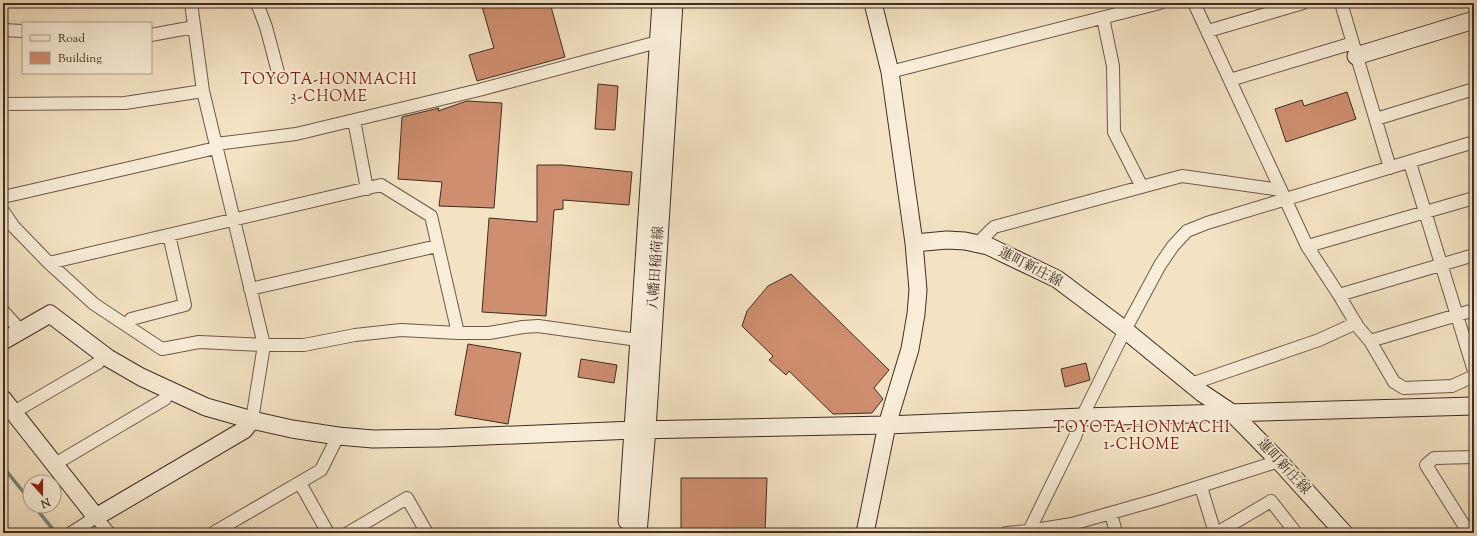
<svg xmlns="http://www.w3.org/2000/svg" width="1477" height="536" viewBox="0 0 1477 536" font-family="'Sorts Mill Goudy','Noto Serif JP',serif">
<style>
.lines{fill:none;stroke-linecap:round;stroke-linejoin:round}
.stream{stroke:#76847a;stroke-width:3.5}
.building{fill:#ce8e6f;stroke:#3e2d24}
.street-casing{stroke:#6c5a4c;stroke-width:14}
.secondary-casing{stroke:#3e2d24;stroke-width:19}
.street{stroke:#f8edd8;stroke-width:12}
.secondary{stroke:#f8edd8;stroke-width:17}
.labels{text-anchor:middle;dominant-baseline:central;stroke-width:3.5;stroke-linejoin:round;paint-order:stroke}
.street-label{font-size:14px;fill:#3e2d24;stroke:#f8edd8}
.neighbourhood-label{font-size:15px;letter-spacing:1px;fill:#7a1f14;stroke:#f8edd8}
</style>
<rect width="100%" height="100%" fill="#f4e3c3"/>
<filter id="stains"><feTurbulence type="fractalNoise" baseFrequency=".005" numOctaves="4"/><feColorMatrix values="0 0 0 0 .2 0 0 0 0 .09 0 0 0 0 .02 0 0 0 .5 -.17"/></filter>
<radialGradient id="worn" r=".72"><stop offset=".6" stop-color="#630" stop-opacity="0"/><stop offset="1" stop-color="#630" stop-opacity=".3"/></radialGradient>
<g class="lines">
<!-- stream -->
<path class="stream" d="M3,467L30,500
M34,506L56,533"/>
</g>
<!-- building -->
<path class="building" d="M481,3H550L565,57L477,81L469,55L494,48Z
M598,84L618,86L615,130L595,129Z
M1347,92L1356,119L1286,142L1275,109L1302,100L1304,106Z
M467,101L502,103L494,208L439,206L442,182L398,179L402,117L439,108L438,111Z
M537,165H563L632,172L629,205L563,200V209L554,210L546,316L482,312L489,218L537,222Z
M791,274L889,370L874,388L883,399L872,413L833,414L789,371L786,375L769,360L773,356L742,326L747,311L768,286Z
M468,344L521,353L508,424L455,415Z
M581,359L617,365L614,383L578,377Z
M1086,363L1090,380L1065,387L1061,369Z
M681,478H767L765,533H681Z"/>
<g class="lines">
<!-- street casing -->
<g class="street-casing">
<path id="street" d="M191,3L203,91L264,345L252,420
M257,3L266,27L278,72
M1194,3L1307,246L1339,295L1358,327L1370,341L1394,382L1404,388L1452,386L1474,376
M1341,3L1390,168
M1474,3V4
M1103,18L1113,66L1114,132L1142,187
M3,30L23,31
M1208,31L1303,3
M151,35L194,27
M890,72L1160,3
M1230,80L1353,43
M3,104L125,103L203,91
M1376,119L1474,89
M354,120L367,189
M216,144L296,134L479,90L650,44L666,41
M1410,163L1474,371
M3,197L216,148
M3,211L14,227L49,263L94,304L162,349L199,342L264,345H304L355,335L401,330L458,333H489L523,327L538,326L645,341
M977,244L994,227L1182,176L1281,190
M1308,246L1474,198
M49,263L381,185L431,216L458,333
M250,289L437,246
M1339,295L1474,255
M3,311L21,331
M127,325L131,319L185,305L169,235
M1370,341L1474,310
M1191,384L1319,340L1356,323
M14,412L98,363L104,355
M1474,457L1434,458L1426,465L1467,530L1474,529
M55,464L165,399L169,390
M300,483L328,533
M1201,487L1215,533
M1111,513L1116,533
M71,533L96,517L109,533
M213,533L321,470L338,436
M348,533L407,498L427,533
M1006,533L1028,531L1072,524L1160,499L1279,461
M1028,533L1075,437L1082,417L1125,330L1160,265L1173,246L1187,231L1207,223L1474,142
M1217,533L1271,501L1296,533"/>
</g>
<!-- secondary casing -->
<g class="secondary-casing">
<path id="secondary" d="M873,3L890,72L914,243L947,240L965,241L988,246L1057,279L1125,330L1202,393L1232,413L1279,461L1344,533
M1356,56L1474,20
M3,341L50,314L108,358L141,377L206,407L252,420L292,429L338,436L373,439L440,438L634,430L887,425L1082,417L1474,406
M3,399L96,517L244,430L252,420
M627,521L661,3
M638,533L647,429L674,3
M865,533L887,425L910,349L916,314L918,290L914,243"/>
</g>
<!-- street -->
<use href="#street" class="street"/>
<!-- secondary -->
<use href="#secondary" class="secondary"/>
</g>
<g class="labels">
<!-- street labels -->
<g class="street-label">
<text transform="translate(657 268) rotate(-86)">八幡田稲荷線</text>
<text transform="translate(1030 268) rotate(27)">蓮町新庄線</text>
<text transform="translate(1283 467) rotate(47)">蓮町新庄線</text>
</g>
<!-- neighbourhood labels -->
<g class="neighbourhood-label">
<text x="329" y="80">TOYOTA-HONMACHI<tspan x="329" dy="17">3-CHOME</tspan></text>
<text x="1142" y="428">TOYOTA-HONMACHI<tspan x="1142" dy="17">1-CHOME</tspan></text>
</g>
</g>
<!-- margin -->
<rect width="1477" height="536" fill="none" stroke="#f4e3c3" stroke-width="16"/>
<rect x="4" y="4" width="1469" height="528" fill="none" stroke="#3e2d24" stroke-width="2"/>
<rect x="8" y="8" width="1461" height="520" fill="none" stroke="#3e2d24"/>
<!-- legend -->
<rect x="22" y="22" width="130" height="52" fill="#f8edd8" stroke="#aea090"/>
<rect x="30" y="35" width="20" height="6" fill="#f8edd8" stroke="#aea090"/>
<text x="58" y="42" font-size="12" fill="#3e2d24">Road</text>
<rect x="30" y="52" width="20" height="12" fill="#ce8e6f" stroke="#aea090"/>
<text x="58" y="62" font-size="12" fill="#3e2d24">Building</text>
<!-- north arrow -->
<g transform="translate(42 494) rotate(159)"><circle r="19" fill="#f8edd8" stroke="#aea090"/>
<path d="M0-3L7 15L0 10L-7 15Z" fill="#8f2418"/>
<text y="-6" font-size="11" font-weight="bold" text-anchor="middle" fill="#3e2d24">N</text>
</g>
<rect width="100%" height="100%" filter="url(#stains)"/>
<rect width="100%" height="100%" fill="url(#worn)"/>
</svg>
